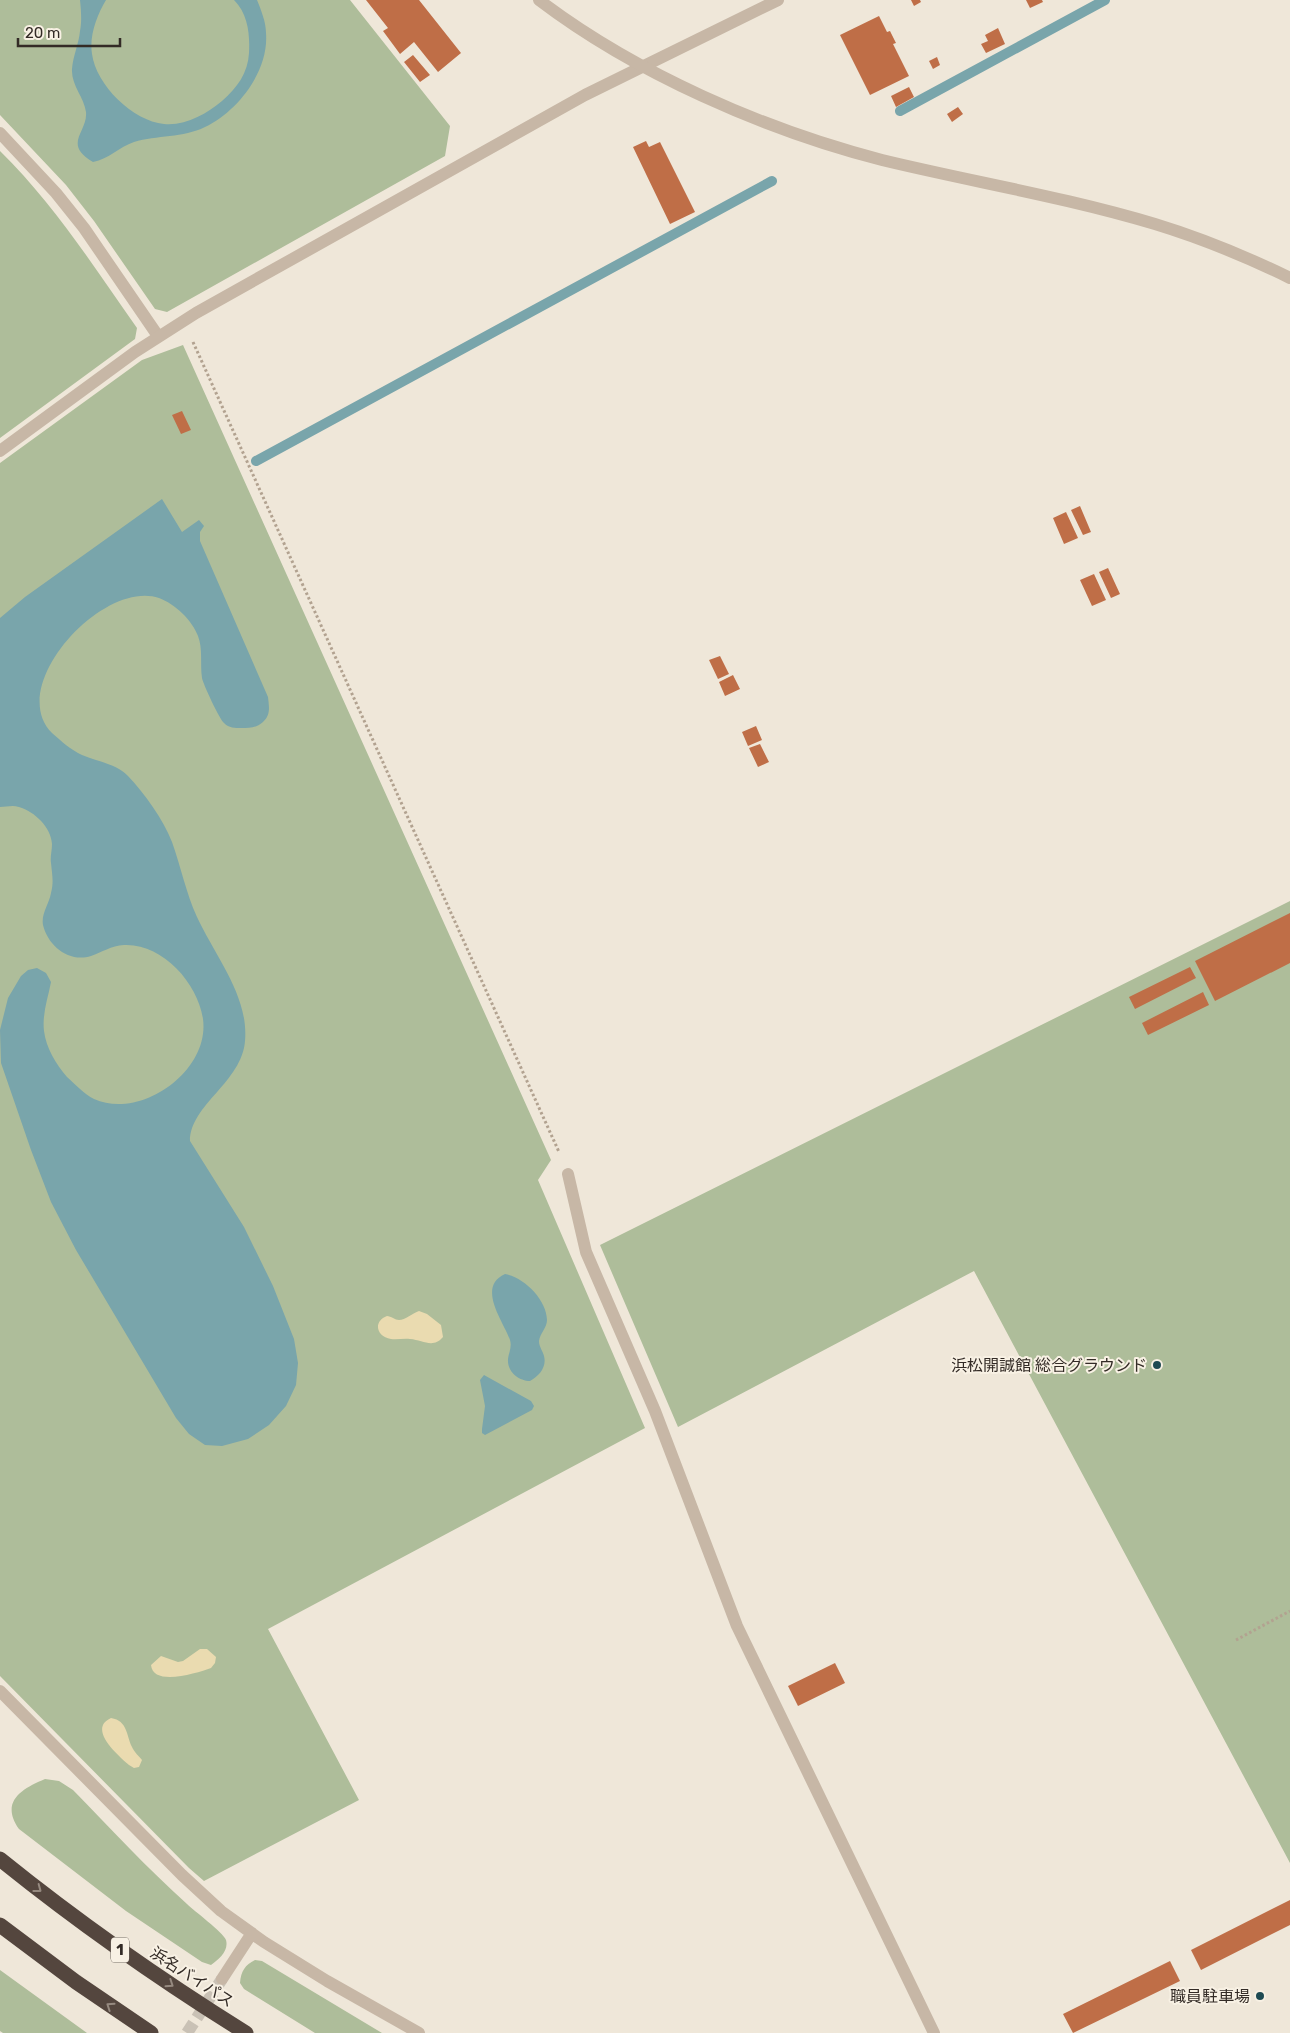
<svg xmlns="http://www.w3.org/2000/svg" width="1290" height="2033" viewBox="0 0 1290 2033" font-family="Rubik,'Noto Sans JP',sans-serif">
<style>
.green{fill:#aebd9a}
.sand{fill:#eadbb0}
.water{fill:#79a5ab}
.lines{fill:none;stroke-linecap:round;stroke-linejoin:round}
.stream{stroke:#79a5ab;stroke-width:10}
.building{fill:#bf6e47}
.minor-tunnel{stroke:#c9c1b5;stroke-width:12;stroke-dasharray:12 6;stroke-linecap:butt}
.path{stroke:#b2a290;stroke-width:3;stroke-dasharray:2.5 2.5;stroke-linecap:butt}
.service{stroke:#c7b7a6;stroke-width:12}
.minor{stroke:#c7b7a6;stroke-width:12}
.tertiary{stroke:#c7b7a6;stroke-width:12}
.motorway{stroke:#54463e;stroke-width:15}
.oneway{stroke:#968a80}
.poi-dot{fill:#1e4a52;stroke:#f8f1e4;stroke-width:2}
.labels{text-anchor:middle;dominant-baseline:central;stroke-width:4;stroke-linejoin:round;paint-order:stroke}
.shield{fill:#f8f1e4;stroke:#6e665f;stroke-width:1}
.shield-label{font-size:15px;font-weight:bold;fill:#332b26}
.poi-label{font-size:16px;fill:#332b26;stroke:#f8f1e4;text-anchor:end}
.street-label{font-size:16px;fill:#332b26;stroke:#f8f1e4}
</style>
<rect width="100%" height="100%" fill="#efe7d9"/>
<!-- green -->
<path class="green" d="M0,0H350L450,126L445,156L167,312L155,309L94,221L66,185L0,115Z
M0,151C54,204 94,267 137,328L135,339L0,438Z
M183,345L551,1160L538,1180L645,1428L268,1629L359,1800L204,1881L189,1868L0,1676V463L142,360Z
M1290,901V1863L974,1271L678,1427L600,1245Z
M45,1779L59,1781L73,1790C110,1828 147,1868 187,1904C194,1911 223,1932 226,1940C229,1951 219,1959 211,1965L202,1962L126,1911L19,1829C0,1802 21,1789 45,1779Z
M255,1960L262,1961L382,2033H315L244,1989L240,1983C241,1971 245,1965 255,1960Z
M0,1970L87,2033H3L0,2031Z"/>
<!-- sand -->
<path class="sand" d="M419,1311L427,1314L441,1325L443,1337C433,1349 423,1340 410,1339C404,1338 397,1340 391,1339C376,1337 373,1321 387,1316C391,1316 395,1320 399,1320C405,1320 413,1313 419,1311Z
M200,1649H207L216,1657L215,1663L211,1668C197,1673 153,1687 151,1665L161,1656L178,1662L183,1661Z
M111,1718C128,1721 126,1735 132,1747C134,1752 139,1756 142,1760L139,1767L134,1768L129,1765C118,1755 87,1729 111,1718Z"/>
<!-- water -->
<path class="water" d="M80,0H106C97,15 89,36 92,54C96,85 133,121 164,124C186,126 206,114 222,101C237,88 248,73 249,53C250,34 248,14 234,0H257C261,10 266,22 266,33C269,71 238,111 205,127C183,138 157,135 134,142C119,147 109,159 93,162C62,144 88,132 86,112C84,97 71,85 72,69C73,56 79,43 80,31C82,21 81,10 80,0Z
M162,499L182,532L199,520L204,526L200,532V541L268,697C269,706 271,715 263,722C256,728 250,728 241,728C235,728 229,728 224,723C220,720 203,684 202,678C200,664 203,649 198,636C192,620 175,604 159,598C103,579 5,686 52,733C61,741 71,750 82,755C98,762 115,763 128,776C145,794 163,819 172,842C181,867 186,893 197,917C215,956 249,996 245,1041C242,1082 190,1105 190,1141L244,1227L273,1286L294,1339L298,1363L296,1385L286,1406L269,1425L248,1439L222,1446L205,1445L189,1434L176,1418L76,1250L51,1202L31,1150L1,1063L0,1030L8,998L21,976L28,970L37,968L46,973L51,982C48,998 42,1014 44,1031C46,1048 56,1064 67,1077C75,1084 84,1094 94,1099C141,1120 210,1071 203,1019C198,983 162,943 124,945C111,946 102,952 91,956C69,963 48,946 43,925C41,914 49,904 51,893C54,882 52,874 51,863C50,857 52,851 52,844C51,827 35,812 19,807C13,805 6,807 0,807V618L25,597Z
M505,1274C524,1277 547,1300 547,1320C547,1328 540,1333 539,1341C539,1347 543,1351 544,1356C547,1367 539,1376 530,1381C519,1381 507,1372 508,1359C509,1352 512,1347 510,1340C504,1322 476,1287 505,1274Z
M484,1375L531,1401L534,1406L532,1410L485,1435L482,1433V1429L485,1406L480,1380Z"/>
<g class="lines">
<!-- stream -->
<path class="stream" d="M900,111L1105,0
M256,461L772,181"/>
</g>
<!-- building -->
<path class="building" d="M366,0H419L461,53L438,72L414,42L400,54L383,31L388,28Z
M911,0H920L921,2L914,6Z
M1026,0H1042L1043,2L1030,8Z
M879,16L887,32L890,31L896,43L893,44L909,76L870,95L840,35Z
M998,28L1005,44L986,53L981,44L988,41L985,35Z
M413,55L430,75L420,82L404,62Z
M937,57L940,65L933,69L929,61Z
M909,87L914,97L896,107L891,96Z
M958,107L963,114L952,122L947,114Z
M646,141L649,147L660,142L695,212L670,224L633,147Z
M182,411L191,430L181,434L172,415Z
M1080,506L1091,532L1083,535L1071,510Z
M1066,512L1078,538L1064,544L1053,518Z
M1108,568L1120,594L1111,598L1099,572Z
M1094,574L1106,600L1092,606L1080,580Z
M720,656L729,674L718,679L709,660Z
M733,675L740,689L725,696L719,682Z
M756,726L762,740L748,746L742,732Z
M760,744L769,762L758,767L749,748Z
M1290,913V963L1215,1001L1195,961Z
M1190,967L1196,978L1135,1009L1129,997Z
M1203,992L1209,1005L1148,1035L1142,1023Z
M835,1663L845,1683L798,1706L788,1686Z
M1290,1900V1925L1201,1970L1191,1950Z
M1170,1961L1180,1981L1073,2033L1063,2014Z"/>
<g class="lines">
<!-- minor-tunnel -->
<path class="minor-tunnel" d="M187,2033L222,1979"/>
<!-- path -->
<path class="path" d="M193,342L559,1152
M1236,1640L1290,1611"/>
<!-- service -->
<path class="service" d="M0,133L56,193L84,228L158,336"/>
<!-- minor -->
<path class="minor" d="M0,451L135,352L196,313L585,95L778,0
M568,1174L586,1252L655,1411L737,1626L934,2033
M0,1691L182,1875L221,1911L264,1942L327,1981L419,2033
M222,1979L252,1933"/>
<!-- tertiary -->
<path class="tertiary" d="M539,0C635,73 765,130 882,160C973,182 1065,197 1155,224C1201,238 1247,257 1290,278"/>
<!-- motorway -->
<path class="motorway" d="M0,1859C78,1922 161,1980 246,2033
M0,1925L76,1982L151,2033"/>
</g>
<!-- one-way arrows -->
<defs><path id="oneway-chevron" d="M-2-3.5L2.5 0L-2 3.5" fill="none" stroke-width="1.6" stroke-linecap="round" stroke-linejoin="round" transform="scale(1.25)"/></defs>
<g class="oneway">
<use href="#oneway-chevron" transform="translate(38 1889) rotate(37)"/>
<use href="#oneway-chevron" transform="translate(170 1984) rotate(34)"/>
<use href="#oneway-chevron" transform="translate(110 2006) rotate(-146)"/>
</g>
<!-- markers -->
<g class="poi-dot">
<circle cx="1157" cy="1365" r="5"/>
<circle cx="1260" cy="1996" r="5"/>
</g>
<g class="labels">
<!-- shield labels -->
<rect class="shield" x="111" y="1937.5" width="18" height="25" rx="4"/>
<g class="shield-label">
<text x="120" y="1950">1</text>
</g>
<!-- poi labels -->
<g class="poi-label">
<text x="1147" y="1365">浜松開誠館 総合グラウンド</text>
<text x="1250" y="1996">職員駐車場</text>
</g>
<!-- street labels -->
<g class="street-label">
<text transform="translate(192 1977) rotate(33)">浜名バイパス</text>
</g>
</g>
<!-- scale -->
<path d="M18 38v8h102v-8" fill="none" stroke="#332b26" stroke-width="2.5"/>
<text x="25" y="38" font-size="15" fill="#332b26" stroke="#f8f1e4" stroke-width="4" paint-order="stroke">20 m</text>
</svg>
